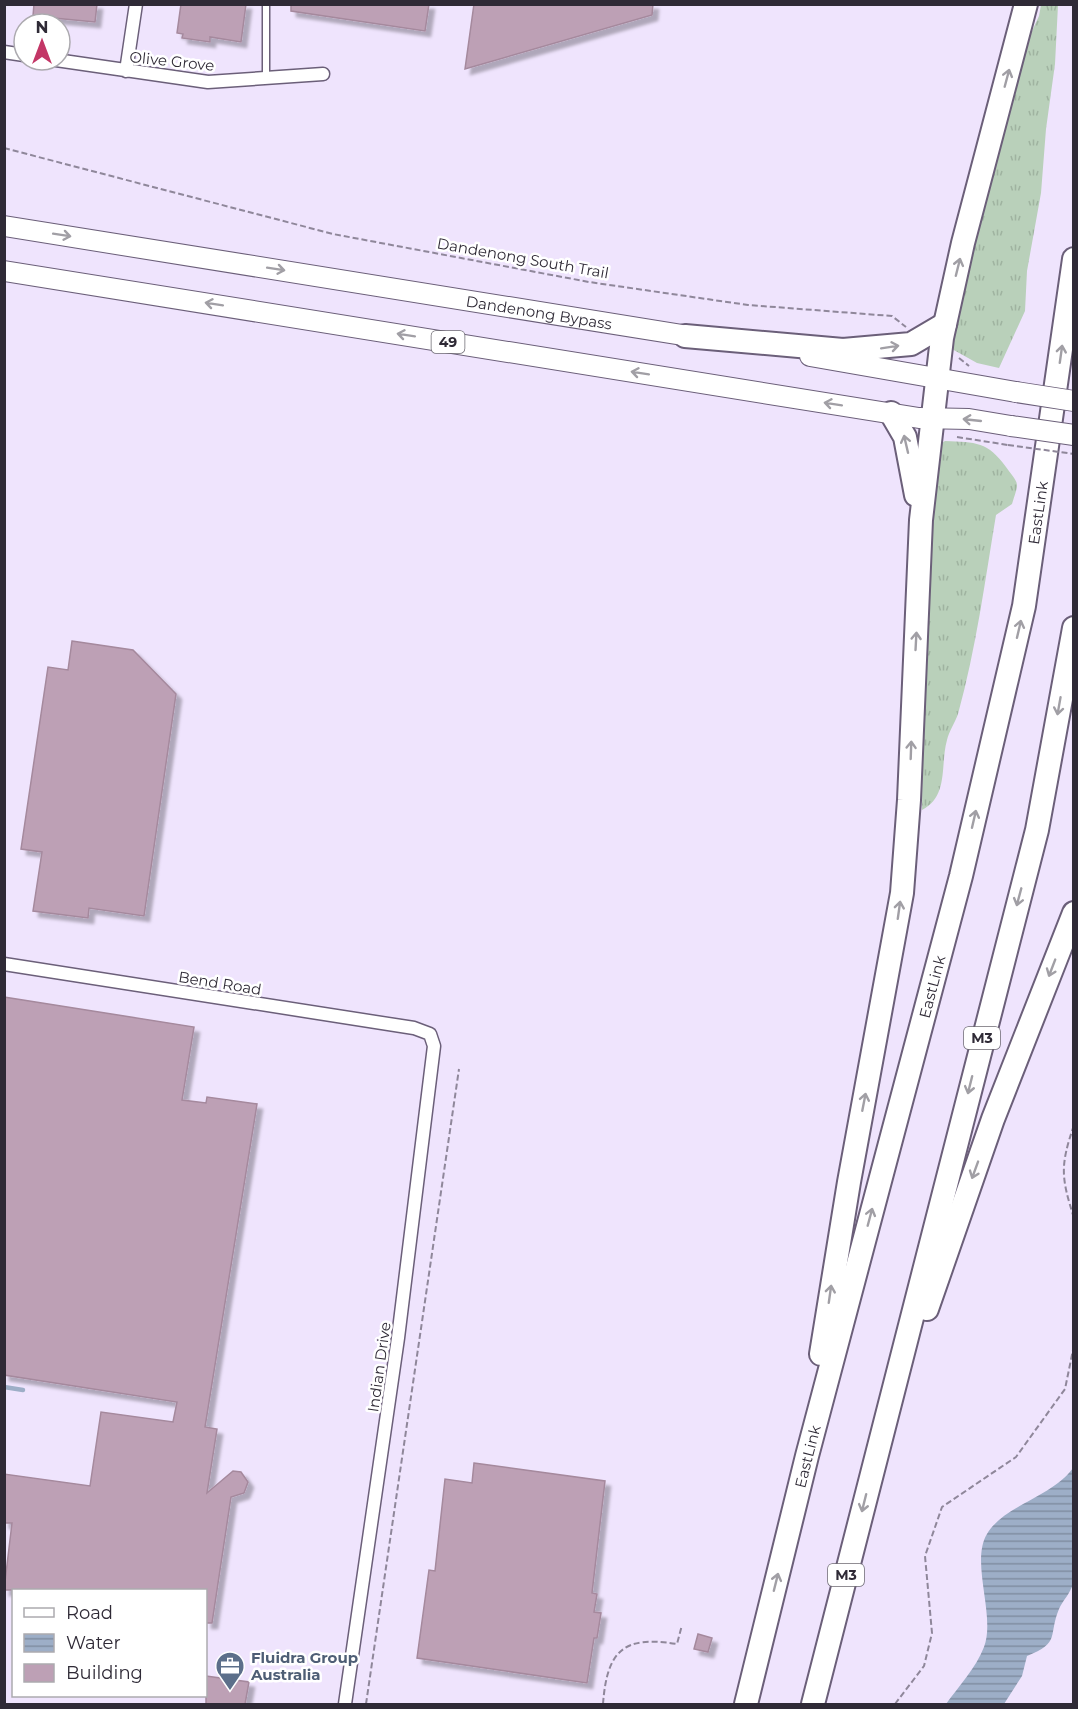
<svg xmlns="http://www.w3.org/2000/svg" width="1078" height="1709" viewBox="0 0 1078 1709" font-family="Montserrat,sans-serif">
<style>
.grass{fill:url(#grass-tufts)}
.water{fill:url(#water-rules)}
.lines{fill:none;stroke-linecap:round;stroke-linejoin:round}
.stream{stroke:#9daec7;stroke-width:4.5}
.building{fill:#bda0b5;stroke:#a5899d;stroke-width:1.5;filter:url(#shadow)}
.service-casing{stroke:#6b5f79;stroke-width:9}
.minor-casing{stroke:#6b5f79;stroke-width:15}
.trunk-casing{stroke:#6b5f79;stroke-width:22}
.motorway-casing{stroke:#6b5f79;stroke-width:26}
.path{stroke:#8f879a;stroke-width:2;stroke-dasharray:6 3;stroke-linecap:butt}
.service{stroke:#fff;stroke-width:6}
.minor{stroke:#fff;stroke-width:12}
.trunk{stroke:#fff;stroke-width:20}
.motorway{stroke:#fff;stroke-width:22}
.trunk-bridge-casing{stroke:#6b5f79;stroke-width:22;stroke-linecap:butt}
.path-bridge{stroke:#8f879a;stroke-width:2;stroke-dasharray:6 3;stroke-linecap:butt}
.trunk-bridge{stroke:#fff;stroke-width:20}
.oneway{stroke:#a19fa5}
.labels{text-anchor:middle;dominant-baseline:central;stroke-width:5;stroke-linejoin:round;paint-order:stroke}
.shield{fill:#fff;stroke:#6d6a72;stroke-width:1.5}
.shield-label{font-size:14px;font-weight:bold;fill:#2f2a36}
.street-label{font-size:15px;fill:#2f2a36;stroke:#fff}
.service-label{font-size:15px;font-weight:bold;fill:#4e5e75;stroke:#fff;text-anchor:start}
</style>
<defs>
<pattern id="grass-tufts" width="24" height="20" patternUnits="userSpaceOnUse" patternTransform="scale(1.5)"><rect width="24" height="20" fill="#b9d0ba"/><path d="M3 7l-1-3M5 7V3M7 7l1-3M15 17l-1-3M17 17v-4M19 17l1-3" fill="none" stroke="#9fb3a0"/></pattern>
<pattern id="water-rules" width="6" height="5" patternUnits="userSpaceOnUse" patternTransform="scale(1.5)"><rect width="6" height="5" fill="#9daec7"/><path d="M0 2.5h6" fill="none" stroke="#808ea2"/></pattern>
<filter id="shadow"><feDropShadow dx="5.5" dy="5.5" stdDeviation="1.5" flood-color="#0004"/></filter>
</defs>
<rect width="100%" height="100%" fill="#efe4fd"/>
<!-- grass -->
<path class="grass" d="M1041,5H1058L1055,64L1046,129L1041,193L1027,271L1025,311L999,368L977,363L952,349L950,340L1004,123L1019,79L1026,44L1039,16Z
M945,441C976,442 988,442 1006,467C1020,486 1019,481 1012,504L996,515C985,581 976,649 958,714C955,723 949,731 947,740C940,765 949,796 922,810L924,572L932,546L937,446Z"/>
<!-- water -->
<path class="water" d="M1073,1468V1584C1070,1594 1063,1600 1059,1609C1048,1635 1061,1643 1027,1656L1022,1676L1004,1704H946C958,1687 976,1668 984,1647C996,1616 970,1562 987,1534C1003,1506 1052,1497 1073,1468Z"/>
<g class="lines">
<!-- stream -->
<path class="stream" d="M4,1387L23,1390"/>
</g>
<!-- building -->
<path class="building" d="M34,4H97L95,22L33,16Z
M181,4H246L241,42L210,37V42L182,38L183,34L177,33Z
M291,4H429L425,31L291,11Z
M474,4H653L652,15L465,69Z
M72,641L133,650L176,694L144,916L89,908L88,918L33,911L42,852L21,849L48,667L68,670Z
M4,997L194,1027L182,1100L206,1103L207,1097L257,1104L205,1427L217,1429L207,1493L233,1471L241,1472L248,1482L244,1493L231,1497L212,1623H206V1590H4L12,1523H4V1474L90,1486L101,1412L173,1422L177,1402L4,1375Z
M474,1463L605,1481L592,1593L597,1594L594,1612L601,1613L597,1638H594L587,1683L417,1658L429,1570L435,1571L445,1479L472,1483Z
M698,1634L712,1638L708,1652L694,1649Z
M206,1676L249,1682L245,1704H206Z"/>
<g class="lines">
<!-- service casing -->
<g class="service-casing">
<path id="service" d="M266,4V78"/>
</g>
<!-- minor casing -->
<g class="minor-casing">
<path id="minor" d="M4,52L24,55
M56,60L208,82L323,74
M126,71L136,4
M4,964L414,1028L430,1034L434,1046L398,1338L345,1704"/>
</g>
<!-- trunk casing -->
<g class="trunk-casing">
<g id="trunk">
<path id="s1" d="M4,226L701,338"/>
<path d="M4,271L919,418L969,419L1011,426"/>
<path d="M810,356L1016,392"/>
</g>
</g>
<!-- motorway casing -->
<g class="motorway-casing">
<g id="motorway">
<path d="M685,336L843,350L911,344L945,324"/>
<path d="M891,413L905,437L916,495"/>
<path d="M927,1309L993,1119L1074,913"/>
<path d="M821,1354L849,1182L902,893L909,800L921,520L942,338L963,243L1026,4"/>
<path id="s2" d="M746,1704L807,1456L961,876L1024,606L1074,259"/>
<path d="M813,1704L1037,830L1074,628"/>
</g>
</g>
<!-- path -->
<path class="path" d="M4,148L333,234L589,282L748,305L892,316L906,327
M959,358L969,366
M957,437L1008,445
M1074,1125C1060,1166 1061,1177 1074,1218
M366,1704L459,1069
M603,1704C607,1651 623,1635 677,1644L682,1625
M895,1704L924,1666L932,1633L925,1556L942,1507L1016,1457L1065,1389L1074,1345"/>
<!-- service -->
<use href="#service" class="service"/>
<!-- minor -->
<use href="#minor" class="minor"/>
<!-- trunk -->
<use href="#trunk" class="trunk"/>
<!-- motorway -->
<use href="#motorway" class="motorway"/>
<!-- trunk-bridge casing -->
<g class="trunk-bridge-casing">
<path id="trunk-bridge" d="M1016,392L1074,401
M1011,426L1074,435"/>
</g>
<!-- path-bridge -->
<path class="path-bridge" d="M1008,445L1074,454"/>
<!-- trunk-bridge -->
<use href="#trunk-bridge" class="trunk-bridge"/>
</g>
<!-- one-way arrows -->
<defs><path id="oneway-shaft" d="M-6 0H5M1.5-3L5.5 0L1.5 3" fill="none" stroke-width="1.6" stroke-linecap="round" stroke-linejoin="round" transform="scale(1.5)"/></defs>
<g class="oneway">
<use href="#oneway-shaft" transform="translate(1007 78) rotate(-75)"/>
<use href="#oneway-shaft" transform="translate(62 235) rotate(9)"/>
<use href="#oneway-shaft" transform="translate(958 267) rotate(-76)"/>
<use href="#oneway-shaft" transform="translate(276 269) rotate(9)"/>
<use href="#oneway-shaft" transform="translate(214 304) rotate(-171)"/>
<use href="#oneway-shaft" transform="translate(406 335) rotate(-171)"/>
<use href="#oneway-shaft" transform="translate(890 347) rotate(-9)"/>
<use href="#oneway-shaft" transform="translate(1061 354) rotate(-82)"/>
<use href="#oneway-shaft" transform="translate(640 373) rotate(-171)"/>
<use href="#oneway-shaft" transform="translate(833 404) rotate(-171)"/>
<use href="#oneway-shaft" transform="translate(972 420) rotate(-174)"/>
<use href="#oneway-shaft" transform="translate(906 444) rotate(-103)"/>
<use href="#oneway-shaft" transform="translate(1019 629) rotate(-77)"/>
<use href="#oneway-shaft" transform="translate(916 641) rotate(-87)"/>
<use href="#oneway-shaft" transform="translate(1059 706) rotate(100)"/>
<use href="#oneway-shaft" transform="translate(911 750) rotate(-88)"/>
<use href="#oneway-shaft" transform="translate(974 819) rotate(-77)"/>
<use href="#oneway-shaft" transform="translate(1019 897) rotate(105)"/>
<use href="#oneway-shaft" transform="translate(899 910) rotate(-82)"/>
<use href="#oneway-shaft" transform="translate(1052 968) rotate(111)"/>
<use href="#oneway-shaft" transform="translate(970 1085) rotate(104)"/>
<use href="#oneway-shaft" transform="translate(864 1102) rotate(-79)"/>
<use href="#oneway-shaft" transform="translate(975 1170) rotate(110)"/>
<use href="#oneway-shaft" transform="translate(870 1217) rotate(-75)"/>
<use href="#oneway-shaft" transform="translate(830 1294) rotate(-82)"/>
<use href="#oneway-shaft" transform="translate(864 1503) rotate(104)"/>
<use href="#oneway-shaft" transform="translate(776 1582) rotate(-76)"/>
</g>
<!-- icons -->
<defs>
<g id="office-pin" transform="scale(1.5)"><path d="M0 17L-7.5 6A9.5 9.5 0 1 1 7.5 6Z" fill="#5c6f8a" stroke="#fff"/><path d="M-6-3h4V-5.5h4V-3h4V5H-6ZM-1-4.5V-3h2v-1.5ZM-6 0V1H6V0Z" fill="#fff"/></g>
</defs>
<g fill-rule="evenodd">
<use href="#office-pin" x="230" y="1666"/>
</g>
<g class="labels">
<!-- shield labels -->
<g class="shield">
<rect x="431.5" y="331" width="33" height="22" rx="4.5"/>
<rect x="964" y="1027" width="36" height="22" rx="4.5"/>
<rect x="828" y="1564" width="36" height="22" rx="4.5"/>
</g>
<g class="shield-label">
<text x="448" y="342">49</text>
<text x="982" y="1038">M3</text>
<text x="846" y="1575">M3</text>
</g>
<!-- street labels -->
<g class="street-label">
<text transform="translate(172 61) rotate(6)">Olive Grove</text>
<text transform="translate(523 258) rotate(10)">Dandenong South Trail</text>
<text stroke="none"><textPath href="#s1" startOffset="542">Dandenong Bypass</textPath></text>
<text stroke="none"><textPath href="#s2" startOffset="1227">EastLink</textPath></text>
<text transform="translate(220 983) rotate(9)">Bend Road</text>
<text stroke="none"><textPath href="#s2" startOffset="741">EastLink</textPath></text>
<text transform="translate(379 1367) rotate(-82)">Indian Drive</text>
<text stroke="none"><textPath href="#s2" startOffset="255">EastLink</textPath></text>
</g>
<!-- service labels -->
<g class="service-label">
<text x="251" y="1657">Fluidra Group<tspan x="251" dy="17">Australia</tspan></text>
</g>
</g>
<!-- border -->
<rect width="1078" height="1709" fill="none" stroke="#2f2a36" stroke-width="12"/>
<!-- legend -->
<rect x="12" y="1589" width="195" height="108" fill="#ffffff" stroke="#acaaaf" stroke-width="1.5"/>
<rect x="24" y="1608" width="30" height="9" fill="#ffffff" stroke="#acaaaf" stroke-width="1.5"/>
<text x="66" y="1619" font-size="18" fill="#2f2a36">Road</text>
<rect x="24" y="1634" width="30" height="18" fill="url(#water-rules)" stroke="#acaaaf" stroke-width="1.5"/>
<text x="66" y="1649" font-size="18" fill="#2f2a36">Water</text>
<rect x="24" y="1664" width="30" height="18" fill="#bda0b5" stroke="#acaaaf" stroke-width="1.5"/>
<text x="66" y="1679" font-size="18" fill="#2f2a36">Building</text>
<!-- north arrow -->
<g transform="translate(42 42)"><circle r="28" fill="#ffffff" stroke="#acaaaf" stroke-width="1.5"/>
<path d="M0-4.5L10 22L0 15L-10 22Z" fill="#c33666"/>
<text y="-9" font-size="16" font-weight="bold" text-anchor="middle" fill="#2f2a36">N</text>
</g>
</svg>
